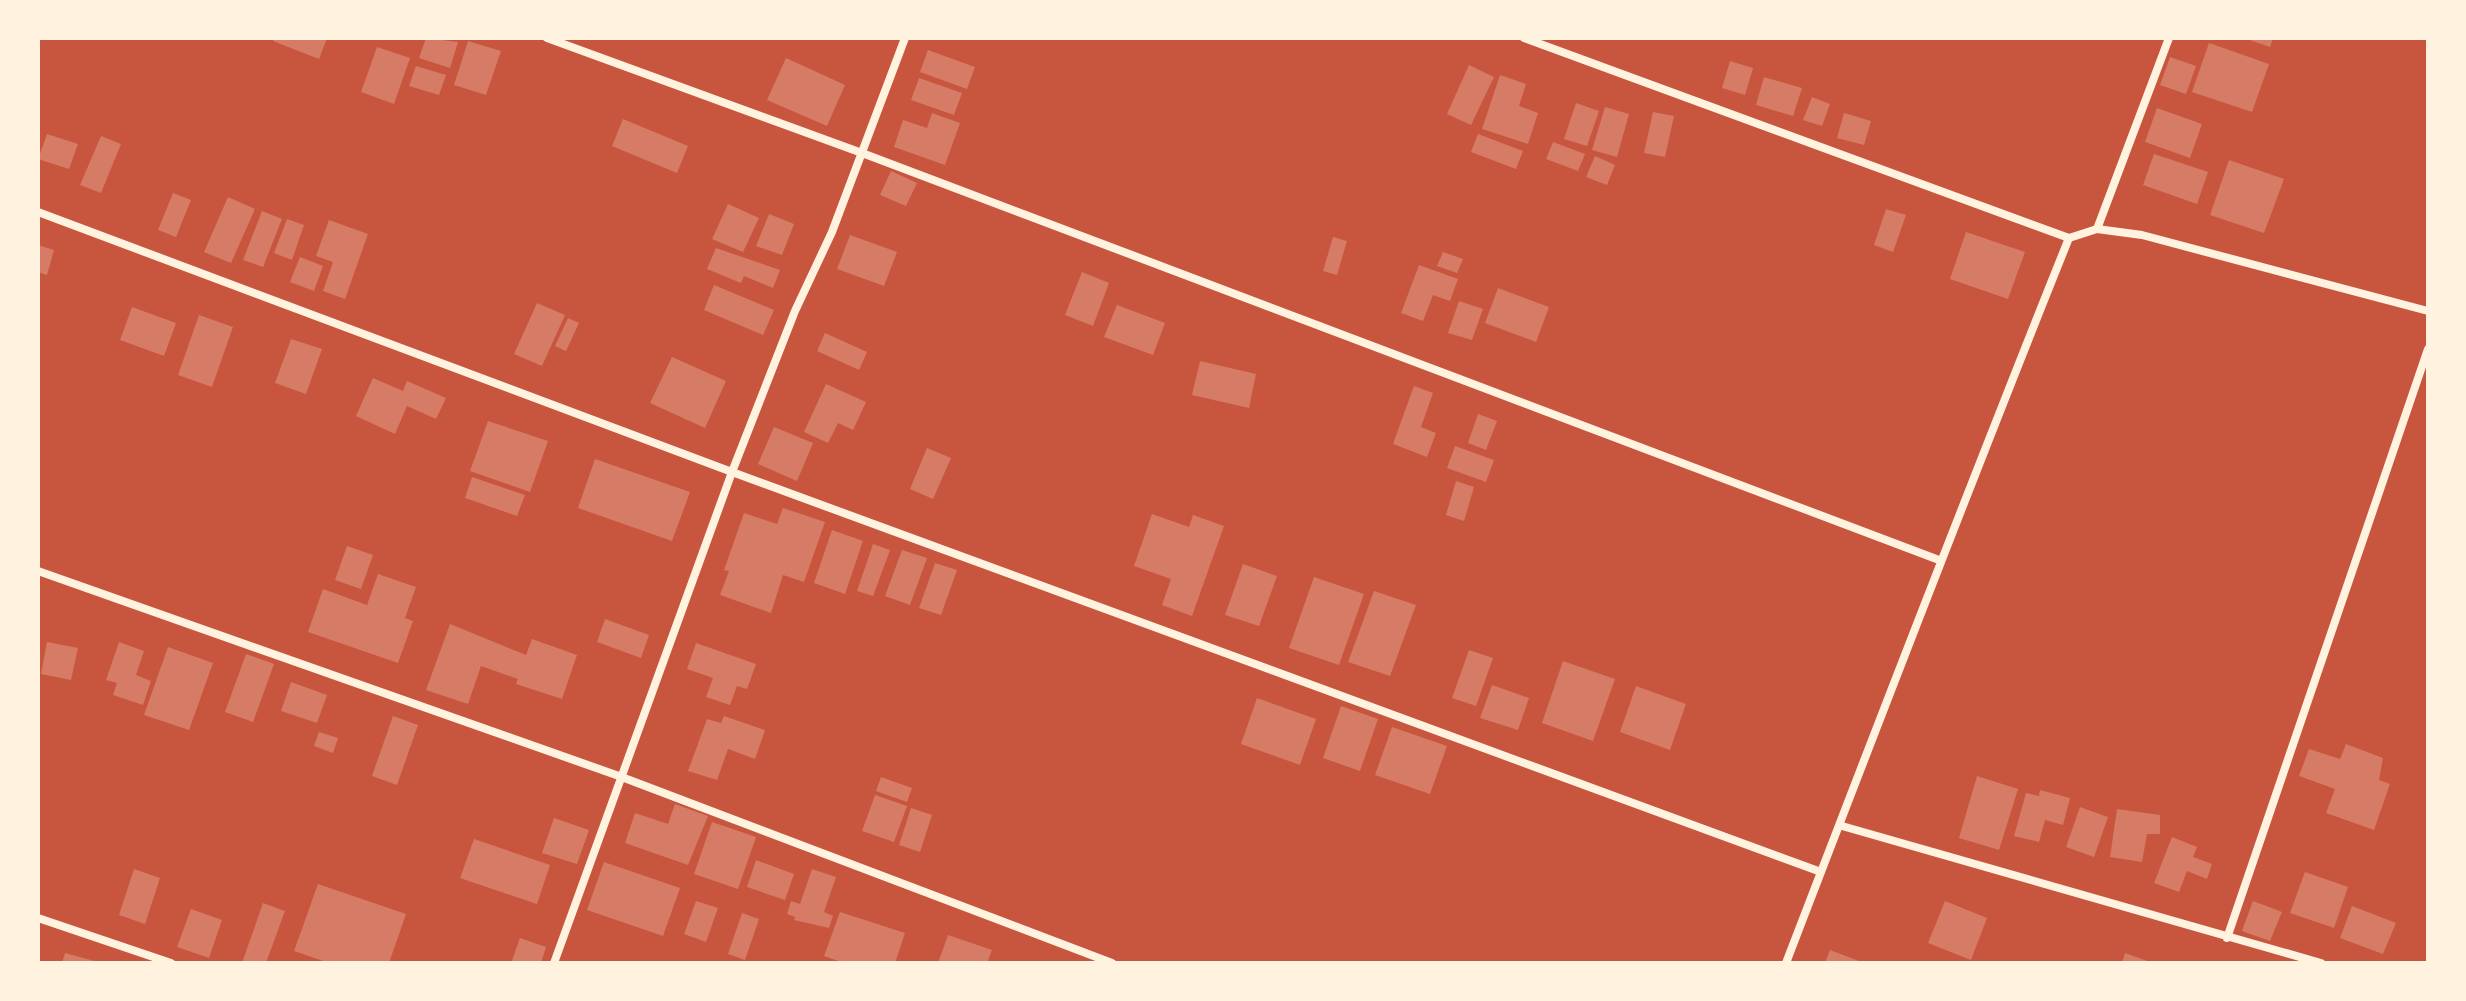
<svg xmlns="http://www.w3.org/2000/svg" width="2466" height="1001" viewBox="0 0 2466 1001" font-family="Spectral,serif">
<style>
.building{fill:#d67c66}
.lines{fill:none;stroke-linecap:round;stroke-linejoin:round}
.minor{stroke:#fff3e0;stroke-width:8}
</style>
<rect width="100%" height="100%" fill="#c8553d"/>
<!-- building -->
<path class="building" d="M274,38H327L319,59L273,41Z
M426,38L458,42L450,68L419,58Z
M2244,38H2273L2270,47Z
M468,41L501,51L486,95L454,85Z
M2209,43L2269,64L2252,112L2192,92Z
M377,47L410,58L394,104L361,92Z
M928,50L975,67L967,89L920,72Z
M2170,57L2196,66L2186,94L2160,85Z
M786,58L845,85L827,126L767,100Z
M1730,61L1753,68L1745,95L1722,88Z
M1469,65L1494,77L1471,125L1447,114Z
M416,66L446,75L439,95L409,86Z
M1500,75L1526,84L1519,106L1538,113L1528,144L1482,129Z
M1764,77L1802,88L1793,116L1756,105Z
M919,78L962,93L954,115L911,100Z
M1812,97L1830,104L1822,126L1803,120Z
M1576,103L1599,111L1587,146L1564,139Z
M1605,107L1629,114L1617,157L1592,150Z
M2157,108L2202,124L2190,158L2145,142Z
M1653,112L1674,116L1665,157L1644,153Z
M932,113L960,123L945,165L894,147L903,120L927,128Z
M1844,113L1871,121L1864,145L1837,138Z
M623,119L688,146L677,173L612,146Z
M47,134L78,144L69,169L38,159Z
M1478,134L1523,151L1516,169L1471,152Z
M101,136L121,144L101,193L80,185Z
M1553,142L1585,154L1578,171L1546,159Z
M2154,154L2208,172L2197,204L2143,185Z
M1595,156L1615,165L1607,185L1586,177Z
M2229,160L2284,179L2264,233L2210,215Z
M891,171L917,183L906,206L880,195Z
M173,193L191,200L176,237L158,230Z
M228,197L255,209L231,263L204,252Z
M728,204L759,218L743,252L712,239Z
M1886,209L1906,215L1893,252L1874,245Z
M262,211L282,219L263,267L243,260Z
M769,214L794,224L782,255L756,246Z
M287,219L304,225L292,260L274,253Z
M329,220L368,234L345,299L323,291L333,262L316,256Z
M1966,232L2025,252L2008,299L1950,279Z
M850,235L897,252L884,286L837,269Z
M1333,237L1347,241L1337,275L1323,271Z
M38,245L54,250L47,275L38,272Z
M716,248L780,270L773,288L744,276L741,283L707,269Z
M1443,252L1463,259L1457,273L1437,266Z
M300,257L323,266L314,291L290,282Z
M1419,265L1458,279L1450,301L1433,295L1423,321L1401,313Z
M1082,272L1109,283L1093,326L1065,315Z
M714,285L774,310L763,335L704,310Z
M1498,288L1549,307L1536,342L1485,323Z
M1459,301L1483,309L1472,340L1448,333Z
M537,303L565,315L542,366L514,354Z
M1117,305L1165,323L1153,355L1104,337Z
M132,307L176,323L164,356L120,340Z
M199,315L233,327L212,387L178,375Z
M568,318L579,323L566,351L555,346Z
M825,333L867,352L859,370L817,351Z
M291,339L322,349L306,394L275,383Z
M672,357L726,381L705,428L650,403Z
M1200,361L1256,374L1249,408L1192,395Z
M373,378L403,391L407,381L446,398L436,419L407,406L395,434L356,416Z
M826,384L866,402L853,430L838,423L828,443L804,432Z
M1414,386L1433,393L1421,427L1436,433L1427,457L1393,444Z
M1478,414L1497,421L1486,450L1468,443Z
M488,421L548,441L530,492L470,471Z
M774,427L813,443L797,481L758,464Z
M1455,446L1494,460L1486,482L1447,468Z
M927,448L951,458L933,499L910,489Z
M595,459L690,492L672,541L578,508Z
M472,477L525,495L517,516L465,498Z
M1456,481L1474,487L1464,521L1446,515Z
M783,508L825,522L804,582L783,575L771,613L720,595L729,571L724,570L744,513L777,524Z
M1152,514L1189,527L1193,515L1224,526L1192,616L1162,605L1171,579L1134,566Z
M832,530L863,541L845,594L814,583Z
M873,544L890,550L873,596L857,591Z
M347,546L373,555L361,589L335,580Z
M902,550L927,558L910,605L885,596Z
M935,563L957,570L941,615L919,608Z
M1243,564L1277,576L1259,626L1225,615Z
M378,574L416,587L405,618L413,621L398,663L308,632L323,589L367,605Z
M1314,577L1364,594L1339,665L1289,648Z
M1374,591L1416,605L1390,676L1348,662Z
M605,619L649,635L641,658L597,642Z
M450,624L526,655L532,639L577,655L562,699L516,684L518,679L481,666L468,704L426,690Z
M47,642L78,648L71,680L41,674Z
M119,642L144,651L136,675L151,681L143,705L113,695L117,683L106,680Z
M696,643L756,664L747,689L737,686L730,705L706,697L713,678L687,669Z
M168,647L213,663L189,730L144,715Z
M1469,650L1493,658L1476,706L1452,698Z
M246,654L274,664L253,722L225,712Z
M1563,661L1615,679L1593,741L1542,723Z
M291,682L327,695L317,723L281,711Z
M1492,685L1529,698L1518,730L1480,718Z
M1636,686L1686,704L1670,750L1620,732Z
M1257,698L1316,719L1300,765L1241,744Z
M1341,706L1378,719L1360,771L1323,758Z
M393,716L418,725L397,785L372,776Z
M724,716L765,730L755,759L728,749L717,780L688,771L707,719L721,723Z
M1392,727L1447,746L1430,794L1375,775Z
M319,732L338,738L333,753L314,746Z
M2346,744L2383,758L2379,780L2390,784L2374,830L2326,813L2335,789L2299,776L2309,749L2340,759Z
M1977,776L2018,789L1999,850L1959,838Z
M881,777L912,788L907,802L876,791Z
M2040,790L2070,798L2063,825L2045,820L2039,842L2014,836L2026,793L2039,796Z
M875,795L907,806L894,842L862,831Z
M675,804L708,816L688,865L625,843L635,813L668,824Z
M2080,807L2108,817L2094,857L2066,847Z
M911,808L932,815L920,852L899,845Z
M2117,809L2160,815V834H2147L2142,862L2110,857Z
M554,818L589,830L577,864L542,853Z
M712,822L756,837L738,889L694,874Z
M2172,837L2197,847L2193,857L2212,864L2207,879L2187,871L2179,892L2154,883Z
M474,839L550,865L537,904L460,878Z
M756,860L794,874L785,900L747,887Z
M604,862L680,888L663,936L587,910Z
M134,869L160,878L145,924L119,915Z
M812,869L836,877L824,912L833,916L829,928L794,920L795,917L787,914L791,901L800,904Z
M2305,872L2348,887L2334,928L2290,913Z
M318,884L406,914L389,963H329L294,951Z
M696,901L718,908L706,942L684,934Z
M1945,901L1987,918L1971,960L1928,943Z
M2253,901L2282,912L2270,941L2242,931Z
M263,903L285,911L266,963H242Z
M2352,906L2396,923L2383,954L2340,938Z
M191,909L222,920L209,958L177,947Z
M840,912L905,933L895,963H844L824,956Z
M742,913L759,919L745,960L728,954Z
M948,935L992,950L987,963H938Z
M520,938L546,947L541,963H511Z
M1830,950L1864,963H1825Z
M65,953L98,962V963H62Z
M2125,953L2153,963H2122Z"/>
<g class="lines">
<!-- minor -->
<path class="minor" d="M547,38L862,153L1939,560
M1524,38L2069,238
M38,212L732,472L1821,872
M2097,229L2142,235L2428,311
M38,571L619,776L1112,963
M1842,826L2321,963
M38,918L171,963
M2227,938L2428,349
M554,963L732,472L795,311L832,232L905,38
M1786,963C1879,721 1972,479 2069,238L2097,229L2169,38"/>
</g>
<!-- border -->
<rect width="2466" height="1001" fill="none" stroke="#fff3e0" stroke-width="80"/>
</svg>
